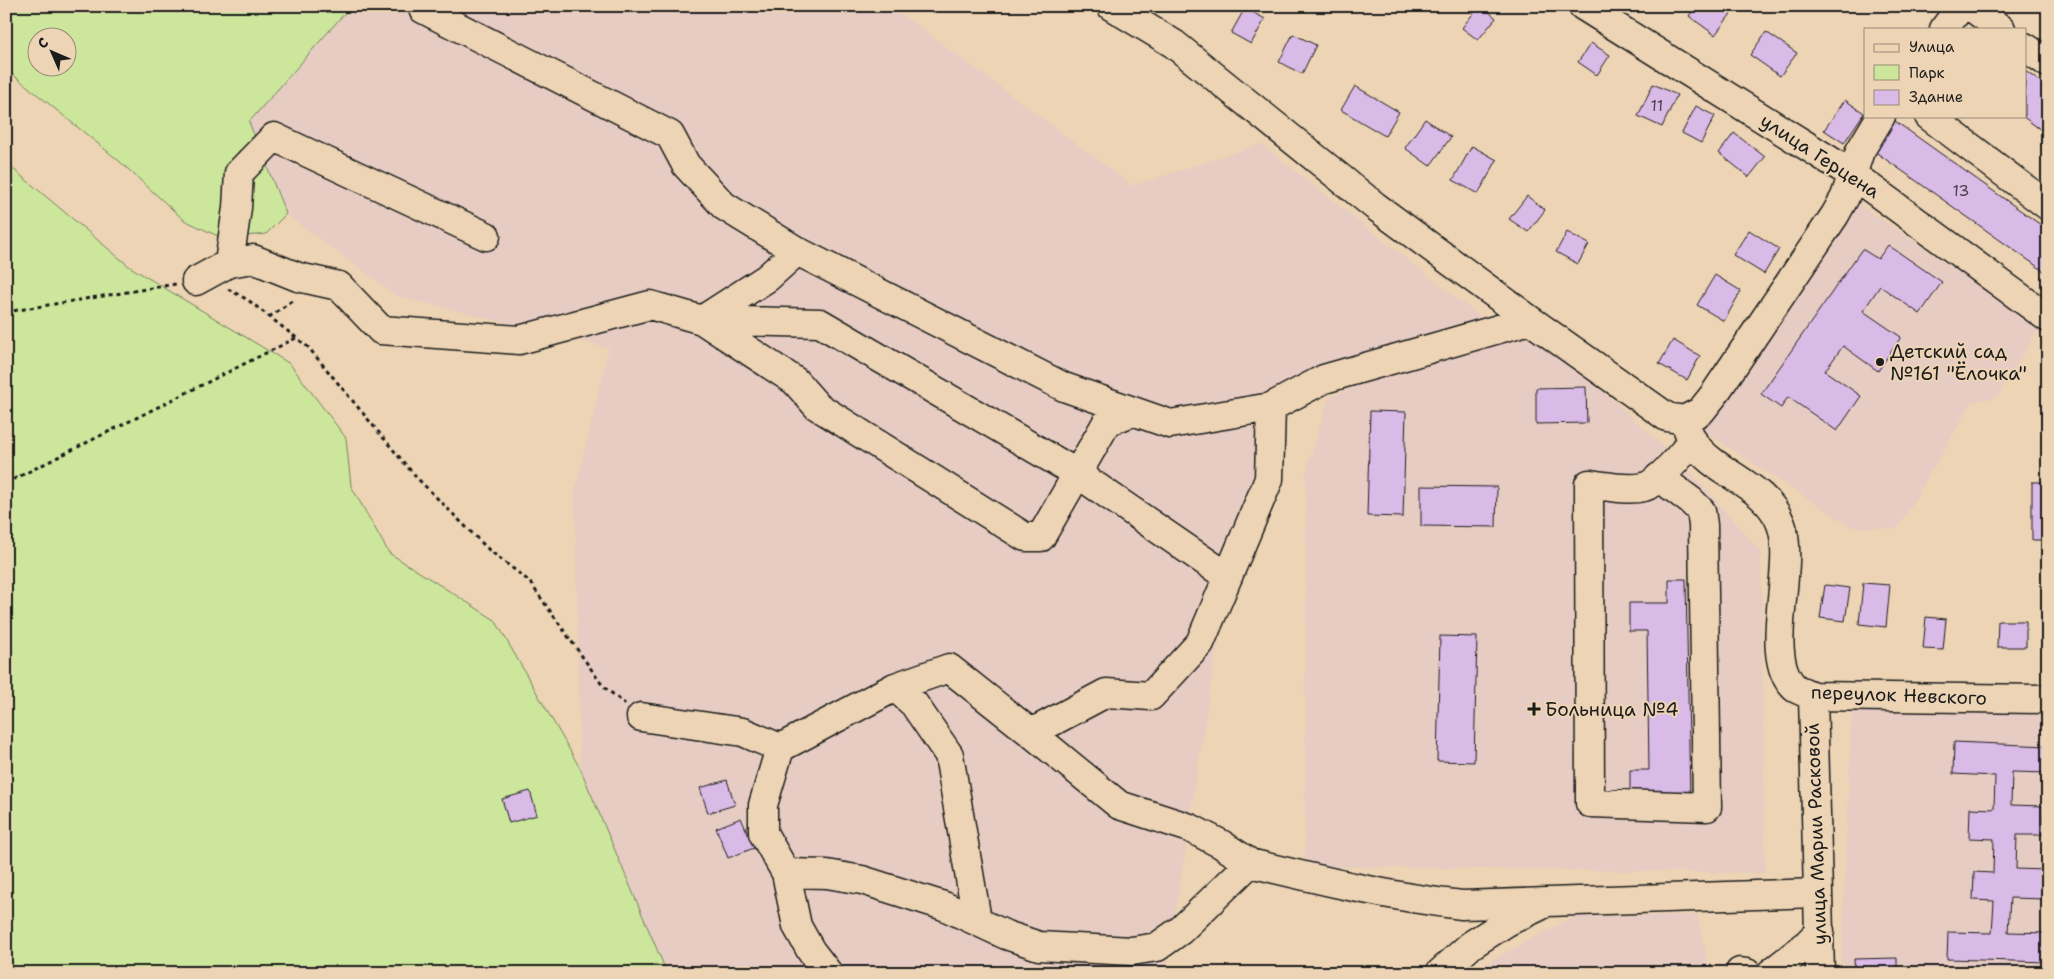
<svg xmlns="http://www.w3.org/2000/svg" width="2054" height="979" viewBox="0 0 2054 979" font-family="'Shantell Sans',sans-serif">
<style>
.built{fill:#e7ccc3}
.green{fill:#cce69c;stroke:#74815c;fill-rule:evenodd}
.building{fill:#dabae7;stroke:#1c1c1c}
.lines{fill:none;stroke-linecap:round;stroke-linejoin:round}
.minor-casing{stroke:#1c1c1c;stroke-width:31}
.path{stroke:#1c1c1c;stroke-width:3;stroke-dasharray:4 4;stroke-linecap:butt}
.minor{stroke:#ecd4b4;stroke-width:28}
.poi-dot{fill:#1c1c1c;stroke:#ecd4b4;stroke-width:2}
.labels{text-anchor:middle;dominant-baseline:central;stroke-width:4;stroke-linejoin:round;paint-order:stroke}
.number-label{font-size:16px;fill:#4c444f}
.street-label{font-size:19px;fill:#1c1c1c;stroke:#ecd4b4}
.poi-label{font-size:19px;fill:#1c1c1c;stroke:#ecd4b4;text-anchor:start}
</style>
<rect width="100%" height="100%" fill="#ecd4b4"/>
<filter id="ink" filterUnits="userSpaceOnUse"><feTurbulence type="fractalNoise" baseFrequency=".02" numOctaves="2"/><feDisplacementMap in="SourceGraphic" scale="10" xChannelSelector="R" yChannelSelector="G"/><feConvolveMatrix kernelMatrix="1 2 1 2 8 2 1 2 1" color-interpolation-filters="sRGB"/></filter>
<g filter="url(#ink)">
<!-- built -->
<path class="built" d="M351,6H891L1133,186L1261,144L1484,320L1290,379L1279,469L1218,637L1166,973H667L580,768L575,492L609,348L397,296L286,214L248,122Z
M1854,201L2040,326L1997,397L1972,402L1897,529L1852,527L1697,427Z
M1543,336L1684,465L1761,552L1765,873L1305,866L1306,472L1329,397L1448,346Z
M1852,708L2048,714V973H1841Z
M1697,915L1710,973H1468L1576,916Z"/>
<!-- green -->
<path class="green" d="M6,6H351L249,122L286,214L266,234L222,238L184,220L118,160L6,69ZM38,38H68V68H38Z
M6,163L130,267L290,364L346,438L351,486L389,553L495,620L580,768L667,973H6Z"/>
<!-- building -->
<path class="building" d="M1479,6H1482L1496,18L1478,40L1462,28Z
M1696,6H1727L1733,11L1715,35L1689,16Z
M1245,8L1265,19L1251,44L1231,33Z
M1766,32L1797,53L1780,76L1750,55Z
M1293,34L1316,45L1302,74L1279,62Z
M1591,43L1610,55L1597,75L1578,62Z
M2025,71L2048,87V135L2022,116H2025Z
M1653,84L1677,95L1662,127L1638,116Z
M1355,86L1399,112L1385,136L1341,110Z
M1845,100L1864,113L1844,143L1824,130Z
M1696,106L1715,116L1701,143L1682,133Z
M1425,119L1451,137L1430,166L1405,148Z
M1895,121L2048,230V274L1874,151Z
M1734,133L1765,157L1749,177L1719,153Z
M1472,146L1497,160L1478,194L1453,180Z
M1527,196L1545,210L1528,232L1509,219Z
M1749,230L1779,249L1764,274L1733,255Z
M1567,232L1589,244L1578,264L1556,252Z
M1888,245L1942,282L1920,314L1880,286L1863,311L1901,337L1878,371L1843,346L1825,371L1861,396L1837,431L1788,397L1781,408L1761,394L1862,249L1878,259Z
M1715,275L1741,291L1724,321L1697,305Z
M1673,340L1700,356L1687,380L1659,364Z
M1586,387L1587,423L1536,424V388Z
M1370,411L1406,412L1403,517L1367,516Z
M2032,482H2048V540H2032Z
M1421,486L1497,487L1496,527L1421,526Z
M1669,579H1686L1690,801L1630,802V770H1649L1647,631H1629V603H1669Z
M1863,583L1890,585L1886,627L1859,624Z
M1825,585L1850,588L1845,621L1820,618Z
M1926,617L1946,619L1943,650L1923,649Z
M1998,621H2026V647H1997Z
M1440,636L1477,637L1474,762L1437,761Z
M1954,742L2048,746V773L2012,772L2011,805L2043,806L2042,835H2017L2016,869L2046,870L2045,899L2010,898L2008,932L2048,933L2047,962L1947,959L1948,932L1992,933L1994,901L1973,900L1974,872L1993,873L1994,839L1969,838L1970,808L1994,809L1995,776L1953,774Z
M727,780L735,805L708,813L700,788Z
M530,791L537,815L509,823L502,799Z
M741,818L754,848L728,858L716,828Z
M1897,958V973H1855L1854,959Z"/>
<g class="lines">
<!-- minor casing -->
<g class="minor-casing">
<path id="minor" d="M1111,6L1174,44L1375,206L1530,320
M1583,6L1853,175L2048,318
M1970,6L2001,29
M423,9L670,135L686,165L724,206L797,251L1064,387L1170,424L1271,407
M1944,29L1961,6
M2025,47L2048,63
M1929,116L2048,206
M229,263L237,208L239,173L274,137L486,236
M196,281L229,263L253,259L298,277L339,286L381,330L519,340L650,305L702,320L795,381L817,406L1025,537H1041L1107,422L1132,412
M702,320L820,323L1078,474L1228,577
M702,320L767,278L797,251
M1686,424C1688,430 1690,437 1693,442C1716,475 1766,484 1781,524C1797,566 1760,656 1795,688C1800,691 1807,693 1813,696L2048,699
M1659,477L1691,501L1701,511L1703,525L1707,807L1590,803L1589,484C1606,486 1627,491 1644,487C1659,483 1682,453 1693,441
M895,687L914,704L949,755L977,920
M1813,696L1820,973
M641,717L743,732L780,748L895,687L949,668L1031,733L1106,693L1151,696L1200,643L1269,479L1271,407L1324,379L1530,320L1667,417L1684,420L1701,411L1713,396L1835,215L1845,197L1860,151L1881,116
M1031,733L1119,805L1190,828L1221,844L1250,863
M780,748L763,805V833L786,873L797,926L811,951L828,973
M786,873L827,874L862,880L944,906L1006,935L1039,946L1132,951L1157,947L1181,930L1250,863C1320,880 1390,897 1462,905L1817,893
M1740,972L1747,973
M1440,973L1471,945L1507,922L1540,906
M1771,973L1804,947L1820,931"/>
</g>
<!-- path -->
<path class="path" d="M228,289L248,300L308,347L415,476L489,550L529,581L603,686L625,704
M6,312L176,284
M269,317L295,299
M6,483L296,338"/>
<!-- minor -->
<use href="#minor" class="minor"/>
</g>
</g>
<!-- markers -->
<g class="poi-dot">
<circle cx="1880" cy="362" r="5"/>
<path d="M1531.5 701.5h5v5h5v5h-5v5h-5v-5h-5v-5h5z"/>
</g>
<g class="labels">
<!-- number labels -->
<g class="number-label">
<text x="1657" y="105">11</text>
<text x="1961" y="190">13</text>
</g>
<!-- street labels -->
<g class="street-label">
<text transform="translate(1820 156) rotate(33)">улица Герцена</text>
<text transform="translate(1899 695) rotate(2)">переулок Невского</text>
<text transform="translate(1816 834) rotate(-92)">улица Марии Расковой</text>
</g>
<!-- poi labels -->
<g class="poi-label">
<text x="1890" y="351">Детский сад<tspan x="1890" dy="22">№161 "Ёлочка"</tspan></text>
<text x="1545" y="709">Больница №4</text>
</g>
</g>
<!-- margin -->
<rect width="2054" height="979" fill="none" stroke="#ecd4b4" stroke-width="25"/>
<rect x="12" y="12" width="2029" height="954" fill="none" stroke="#1c1c1c" stroke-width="2" filter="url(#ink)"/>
<!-- legend -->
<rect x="1864" y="28" width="162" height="90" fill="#ecd4b4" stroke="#998a77"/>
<rect x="1874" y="44" width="25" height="8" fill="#ecd4b4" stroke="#998a77"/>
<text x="1909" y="52" font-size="15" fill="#1c1c1c">Улица</text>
<rect x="1874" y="65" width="25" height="15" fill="#cce69c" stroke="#998a77"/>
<text x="1909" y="78" font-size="15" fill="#1c1c1c">Парк</text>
<rect x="1874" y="90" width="25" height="15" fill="#dabae7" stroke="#998a77"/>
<text x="1909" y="102" font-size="15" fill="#1c1c1c">Здание</text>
<!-- north arrow -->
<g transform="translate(52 52) rotate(315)"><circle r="24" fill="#ecd4b4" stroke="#998a77"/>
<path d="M0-4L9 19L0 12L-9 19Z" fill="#1c1c1c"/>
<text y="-8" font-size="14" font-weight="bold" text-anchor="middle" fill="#1c1c1c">С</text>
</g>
</svg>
